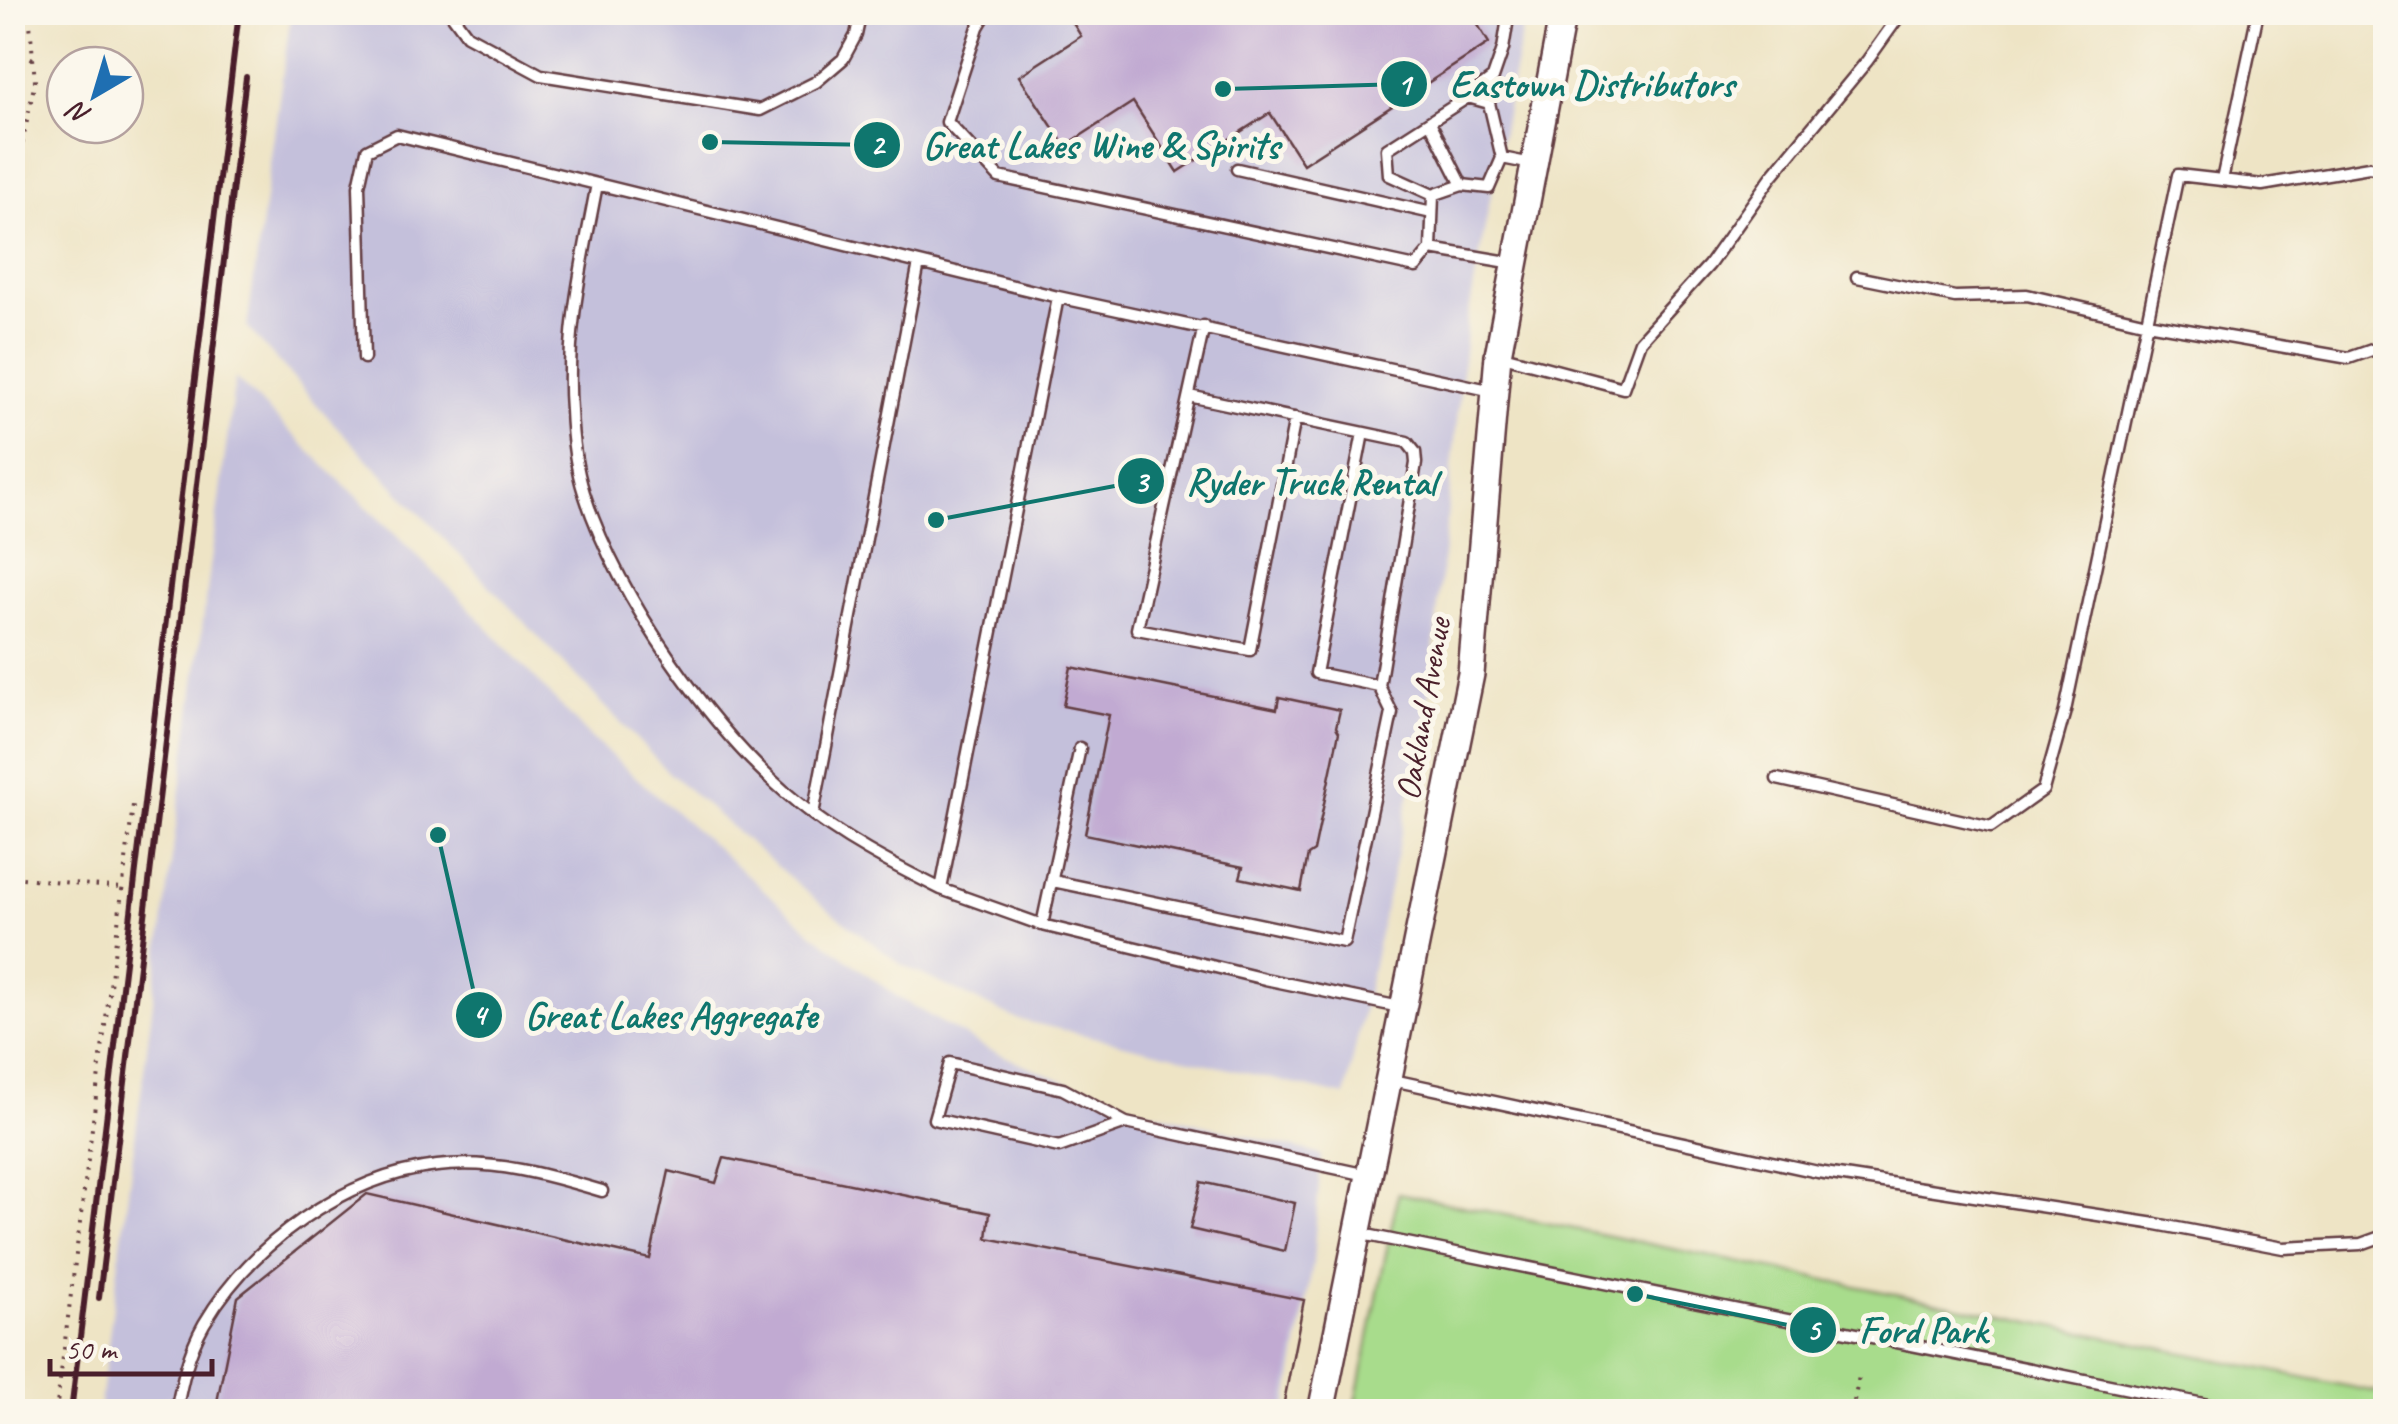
<svg xmlns="http://www.w3.org/2000/svg" width="2398" height="1424" viewBox="0 0 2398 1424" font-family="Caveat,sans-serif">
<style>
.industrial{fill:#c4c0db}
.green{fill:#a8dc8c;stroke:#797e5c;stroke-width:2.5}
.building{fill:#c1aad2}
.lines{fill:none;stroke-linecap:round;stroke-linejoin:round}
.service-casing{stroke:#633d42;stroke-width:15}
.tertiary-casing{stroke:#633d42;stroke-width:30}
.path{stroke:#633d42;stroke-width:4;stroke-dasharray:2.5 8;stroke-linecap:butt}
.service{stroke:#fff;stroke-width:10}
.tertiary{stroke:#fff;stroke-width:25}
.rail{stroke:#4a1f2b;stroke-width:6}
.labels{text-anchor:middle;dominant-baseline:central;stroke-width:10;stroke-linejoin:round;paint-order:stroke}
.street-label{font-size:35px;fill:#4a1f2b;stroke:#fbf7ec}
.leader{fill:none;stroke:#0f766e;stroke-width:4}
.callout-dot{fill:#0f766e;stroke:#fbf7ec;stroke-width:4}
.mark-label{font-size:30px;text-anchor:middle;font-weight:bold;fill:#fff}
.callout-label{font-size:38px;text-anchor:middle;font-weight:bold;fill:#0f766e;stroke:#fbf7ec;stroke-width:10;stroke-linejoin:round;paint-order:stroke}
</style>
<rect width="100%" height="100%" fill="#fbf7ec"/>
<filter id="ink" filterUnits="userSpaceOnUse"><feTurbulence type="fractalNoise" baseFrequency=".01" numOctaves="2"/><feDisplacementMap in="SourceGraphic" scale="20" xChannelSelector="R" yChannelSelector="G"/><feConvolveMatrix kernelMatrix="1 2 1 2 8 2 1 2 1" color-interpolation-filters="sRGB"/></filter>
<filter id="wash" filterUnits="userSpaceOnUse"><feTurbulence type="fractalNoise" baseFrequency=".0048" numOctaves="4" result="noise"/><feDisplacementMap in="SourceGraphic" scale="40" xChannelSelector="R" yChannelSelector="G"/><feGaussianBlur stdDeviation="2.25" result="paint"/><feColorMatrix in="noise" values="0 0 0 0 0 0 0 0 0 0 0 0 0 0 0 0 0 1.4 0 .05"/><feComposite in="paint" operator="in"/></filter>
<g filter="url(#wash)">
<rect width="100%" height="100%" fill="#eee4c5"/>
<!-- industrial -->
<path class="industrial" d="M291,13H1525L1467,323L1427,712L1345,1096L1016,1019L902,965L817,901L669,773L337,427L247,327Z
M235,378L456,594L589,736L815,935L899,998L987,1049L1112,1101L1321,1155L1313,1263L1286,1411L99,1412Z"/>
<!-- green -->
<path class="green" d="M1398,1193L2386,1394L2385,1412H1354Z"/>
<g id="blocks">
<!-- building -->
<path class="building" d="M1066,12H1470L1489,43L1303,164L1270,113L1178,172L1133,102L1065,146L1019,76L1081,36Z
M1071,667L1277,709L1279,697L1340,710L1336,727L1339,732L1314,851L1308,855L1301,891L1240,878L1243,867L1085,834L1109,715L1063,706Z
M724,1158L990,1213L987,1238L1304,1300L1282,1412H215L238,1297L367,1194L650,1259L669,1171L716,1183Z
M1201,1182L1295,1203L1285,1251L1190,1229Z"/>
</g>
</g>
<g filter="url(#ink)">
<use href="#blocks" fill-opacity="0" stroke="#633d42" stroke-width="2.5"/>
<g class="lines">
<!-- service casing -->
<g class="service-casing">
<path id="service" d="M450,12L467,35L541,75L760,110L816,82L843,59L856,35L861,12
M987,12L978,27L947,122L999,177L1416,267L1431,249L1514,263
M1468,97L1493,78L1503,49L1509,12
M1430,122L1462,185
M1237,169L1432,213
M2222,180L2262,185L2369,167L2386,170
M597,184C583,259 565,333 571,410C572,436 576,468 584,493C618,598 712,733 798,803C842,839 891,864 941,889
M1433,195L1462,185L1489,188L1502,158
M1431,249L1433,195L1389,175L1387,149L1468,97L1489,103L1502,158L1532,164
M1857,277L1955,297L2027,295L2147,323L2349,358L2386,345
M1204,326L1137,629L1250,650L1295,418
M1499,355L1623,388L1640,341L1709,265L1772,176L1867,61L1902,12
M364,358L359,186L367,150L397,135L1058,297
M1363,433L1316,673L1379,686
M1777,779L1991,827L2043,790L2065,711L2178,175L2222,180L2258,12
M813,814L919,263
M1053,881L1344,942L1392,713L1379,686L1416,463L1415,452L1407,442L1189,396
M1042,925L1080,748
M1400,1007L1265,979L1042,925L941,889L1058,297L1493,391
M1388,1079L1818,1172L2156,1224L2283,1248L2361,1244L2386,1235
M1126,1123L1063,1089L950,1063L934,1119L1059,1147L1126,1123L1367,1175
M1357,1233L2243,1412
M176,1412C182,1381 188,1352 204,1324C250,1245 344,1176 437,1166C494,1159 548,1175 602,1191"/>
</g>
<!-- tertiary casing -->
<g class="tertiary-casing">
<path id="tertiary" d="M1321,1412L1471,674L1498,355L1563,12"/>
</g>
<!-- path -->
<path class="path" d="M12,48L33,59
M12,195L35,81L29,12
M12,877L121,888
M56,1412L133,805
M1852,1412L1860,1371"/>
<!-- service -->
<use href="#service" class="service"/>
<!-- tertiary -->
<use href="#tertiary" class="tertiary"/>
<!-- rail -->
<path class="rail" d="M99,1298L246,77
M71,1412L239,12"/>
</g>
</g>
<g class="labels">
<!-- street labels -->
<g class="street-label">
<text transform="translate(1423 709) rotate(-80)">Oakland Avenue</text>
</g>
</g>
<!-- callouts -->
<path class="leader" d="M1223 89L1404 84M710 142L877 145M936 520L1141 481M438 835L479 1015M1635 1294L1813 1330"/>
<g class="callout-dot">
<circle cx="1223" cy="89" r="10"/>
<circle cx="710" cy="142" r="10"/>
<circle cx="936" cy="520" r="10"/>
<circle cx="438" cy="835" r="10"/>
<circle cx="1635" cy="1294" r="10"/>
<circle cx="1404" cy="84" r="25"/>
<circle cx="877" cy="145" r="25"/>
<circle cx="1141" cy="481" r="25"/>
<circle cx="479" cy="1015" r="25"/>
<circle cx="1813" cy="1330" r="25"/>
</g>
<g class="mark-label">
<text x="1404" y="94">1</text>
<text x="877" y="155">2</text>
<text x="1141" y="492">3</text>
<text x="479" y="1025">4</text>
<text x="1813" y="1340">5</text>
</g>
<g class="callout-label">
<text x="1592" y="97">Eastown Distributors</text>
<text x="1101" y="158">Great Lakes Wine &amp; Spirits</text>
<text x="1311" y="495">Ryder Truck Rental</text>
<text x="671" y="1028">Great Lakes Aggregate</text>
<text x="1923" y="1343">Ford Park</text>
</g>
<!-- margin -->
<rect width="2398" height="1424" fill="none" stroke="#fbf7ec" stroke-width="50"/>
<!-- north arrow -->
<g transform="translate(95 95) rotate(218)"><circle r="48" fill="#fbf7ec" stroke="#b4a19f" stroke-width="2.5"/>
<path d="M0-8L18 38L0 25L-18 38Z" fill="#1f6fb2"/>
<text y="-15" font-size="28" font-weight="bold" text-anchor="middle" fill="#4a1f2b">N</text>
</g>
<!-- scale -->
<path d="M50 1359v15h162v-15" fill="none" stroke="#4a1f2b" stroke-width="5"/>
<text x="65" y="1359" font-size="30" fill="#4a1f2b" stroke="#fbf7ec" stroke-width="8" paint-order="stroke">50 m</text>
</svg>
